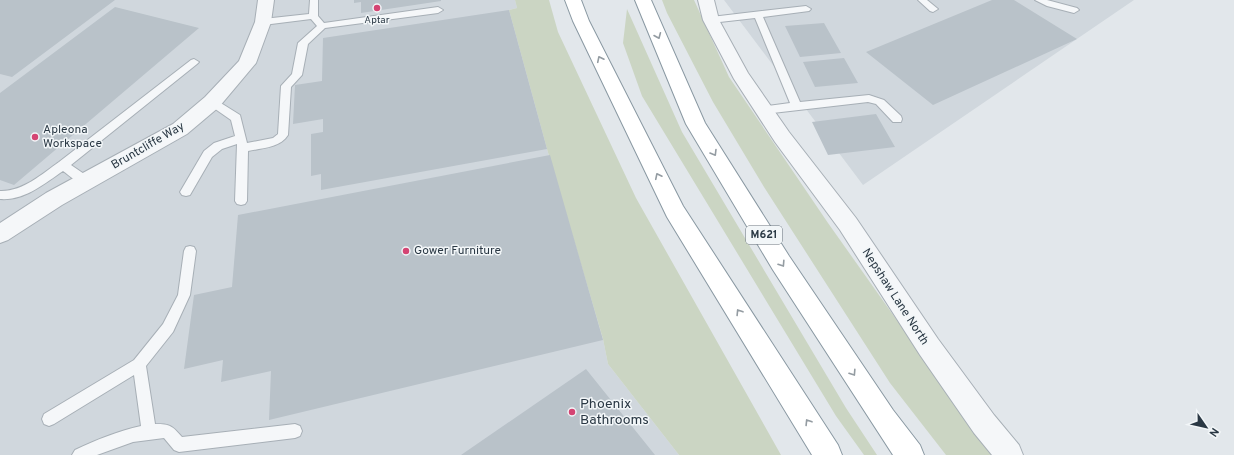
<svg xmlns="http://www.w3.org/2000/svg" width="1234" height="455" viewBox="0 0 1234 455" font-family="Overpass,sans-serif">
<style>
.built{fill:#d0d7dd}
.green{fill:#cbd5c3}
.building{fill:#b9c2c9}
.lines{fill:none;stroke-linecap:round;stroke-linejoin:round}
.service-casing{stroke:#a7afb6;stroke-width:2}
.minor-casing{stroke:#a7afb6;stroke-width:2}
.motorway-casing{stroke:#8998a2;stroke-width:2}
.service{fill:#f5f7f9;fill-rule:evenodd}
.minor{fill:#f5f7f9;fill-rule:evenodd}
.motorway{fill:#fff;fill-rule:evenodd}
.oneway{stroke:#949ca2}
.poi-dot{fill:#d44473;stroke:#f2f6f8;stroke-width:1.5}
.labels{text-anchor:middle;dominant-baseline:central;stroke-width:3;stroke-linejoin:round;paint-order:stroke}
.far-poi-label{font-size:10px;fill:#2a3844;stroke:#f2f6f8}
.shield{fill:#f2f6f8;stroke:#66717a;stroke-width:1}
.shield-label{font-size:11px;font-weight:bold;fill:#2a3844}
.poi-label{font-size:12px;fill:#2a3844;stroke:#f2f6f8;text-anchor:start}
.street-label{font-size:12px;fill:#2a3844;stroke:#f2f6f8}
.near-poi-label{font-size:14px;fill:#2a3844;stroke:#f2f6f8;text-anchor:start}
</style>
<rect width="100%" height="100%" fill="#e2e7eb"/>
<!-- built -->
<path class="built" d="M0,0H515L517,8L509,10L547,149L603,339L608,364L679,455H0Z
M724,0H1134L863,185Z"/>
<!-- green -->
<path class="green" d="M515,0H549L558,32L636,198L781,455H679L608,364L603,339L547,149L509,10L517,8Z
M662,0H694L729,77L828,223L930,367L995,455H946L890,383L764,187L713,102L667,13Z
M627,9L682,132L846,408L877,455H864L836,416L642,96L623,43Z"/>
<!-- building -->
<path class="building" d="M0,0H115L12,77L0,74Z
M354,0H441V1L361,13V2L354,3Z
M992,0H1014L1077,39L933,105L866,52Z
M115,7L199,28L14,185L0,180V93Z
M509,10L547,149L321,190V174L311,176V134L323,132V119L293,124L295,85L322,81L323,38Z
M824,23L841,53L800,57L785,26Z
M844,58L858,83L815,87L803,62Z
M876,114L895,147L828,155L812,122Z
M550,155L603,340L269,420L271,371L221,382L223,360L184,369L194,295L232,287L238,215Z
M586,369L655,455H461Z"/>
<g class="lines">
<!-- service casing -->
<g class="service-casing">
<path id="service" d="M310,0H318V16L324,23L438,7L443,10L438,13L325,28L308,44L302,75L291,87L288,135C280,148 262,148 248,151L247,201L245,204L241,205L237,204L235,201L237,144L222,149L212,157L190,195L186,196L182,195L180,192L204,151L214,143L235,136L231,120L208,104L207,102L208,100H216L240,115L247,143L273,138L278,134L281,86L292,74L298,43L317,26L311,19L263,25L258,22L263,19L309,14Z
M918,0H927L938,9L933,12L930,11Z
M1035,0H1047L1077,8L1079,10L1074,13L1047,6Z
M806,6L811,9L809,11L763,17L800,102L869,95L884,100L901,116L902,119L901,122H893L876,104L868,102L764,114L760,113L759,110L760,107L790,103L755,18L711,23L706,20L711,17Z
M194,59L199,62L197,64L71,165L90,178L92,181L90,184C81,187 70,176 63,171C44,184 24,201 0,199V191C22,192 42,174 59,162L191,60Z
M190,246L194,247L196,251L190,295L173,332L146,366L155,424C171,424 172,426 182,437L295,424L300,426L302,431L300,436L295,438L179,452L174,450L164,438L133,442L97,455H72L75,450C96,440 118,431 141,426L134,375L54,424L49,426L44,424L42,419L44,414L134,360L163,324L178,295L184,251L186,247Z"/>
</g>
<!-- minor casing -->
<g class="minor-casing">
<path id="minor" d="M258,0H274L271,22L256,63L219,107L187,134L62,205L8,240L0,243V223L46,193L173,124L205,97L239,61L255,22Z
M698,0H714L719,20L748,73L789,132L856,218L938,339L994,415L1019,445L1023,455H992L974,433L920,355L840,230L775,142L734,79L703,20Z"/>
</g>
<!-- motorway casing -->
<g class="motorway-casing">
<path id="motorway" d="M565,0H581L589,21L683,206L838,445L842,455H812L667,217L573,21Z
M635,0H651L705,123L789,256L893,410L920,445L924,455H893L773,270L686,124Z"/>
</g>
<!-- service -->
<use href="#service" class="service"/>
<!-- minor -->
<use href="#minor" class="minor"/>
<!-- motorway -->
<use href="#motorway" class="motorway"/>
</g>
<!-- one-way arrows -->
<defs><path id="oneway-chevron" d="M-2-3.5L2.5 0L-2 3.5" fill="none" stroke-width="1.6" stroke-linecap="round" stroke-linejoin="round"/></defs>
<g class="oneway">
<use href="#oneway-chevron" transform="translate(658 36) rotate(67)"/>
<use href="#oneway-chevron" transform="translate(600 59) rotate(-116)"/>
<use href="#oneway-chevron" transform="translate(714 153) rotate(59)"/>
<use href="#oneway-chevron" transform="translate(658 176) rotate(-116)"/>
<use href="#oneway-chevron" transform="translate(782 264) rotate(57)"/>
<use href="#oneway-chevron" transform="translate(739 312) rotate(-122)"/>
<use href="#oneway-chevron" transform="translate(853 373) rotate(57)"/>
<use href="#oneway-chevron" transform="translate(808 422) rotate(-122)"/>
</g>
<!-- markers -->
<g class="poi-dot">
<circle cx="377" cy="8" r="4"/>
<circle cx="35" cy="137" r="4"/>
<circle cx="406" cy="251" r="4"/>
<circle cx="572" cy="412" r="4"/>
</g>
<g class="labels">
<!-- far-poi labels -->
<g class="far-poi-label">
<text x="377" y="20">Aptar</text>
</g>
<!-- shield labels -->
<rect class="shield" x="746" y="226" width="36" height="18" rx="3"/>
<g class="shield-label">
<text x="764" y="235">M621</text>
</g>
<!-- poi labels -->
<g class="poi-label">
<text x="43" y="130">Apleona<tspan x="43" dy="14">Workspace</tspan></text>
<text x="414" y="251">Gower Furniture</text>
</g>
<!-- street labels -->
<g class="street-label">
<text transform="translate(148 146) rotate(-30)">Bruntcliffe Way</text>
<text transform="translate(895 297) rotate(57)">Nepshaw Lane North</text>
</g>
<!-- near-poi labels -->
<g class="near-poi-label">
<text x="580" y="404">Phoenix<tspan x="580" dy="16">Bathrooms</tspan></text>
</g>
</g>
<!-- north arrow -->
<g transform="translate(1206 427) rotate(124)" stroke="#f2f6f8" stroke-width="3" paint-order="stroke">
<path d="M0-3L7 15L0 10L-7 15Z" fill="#2a3844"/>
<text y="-6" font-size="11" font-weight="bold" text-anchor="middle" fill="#2a3844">N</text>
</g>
</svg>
